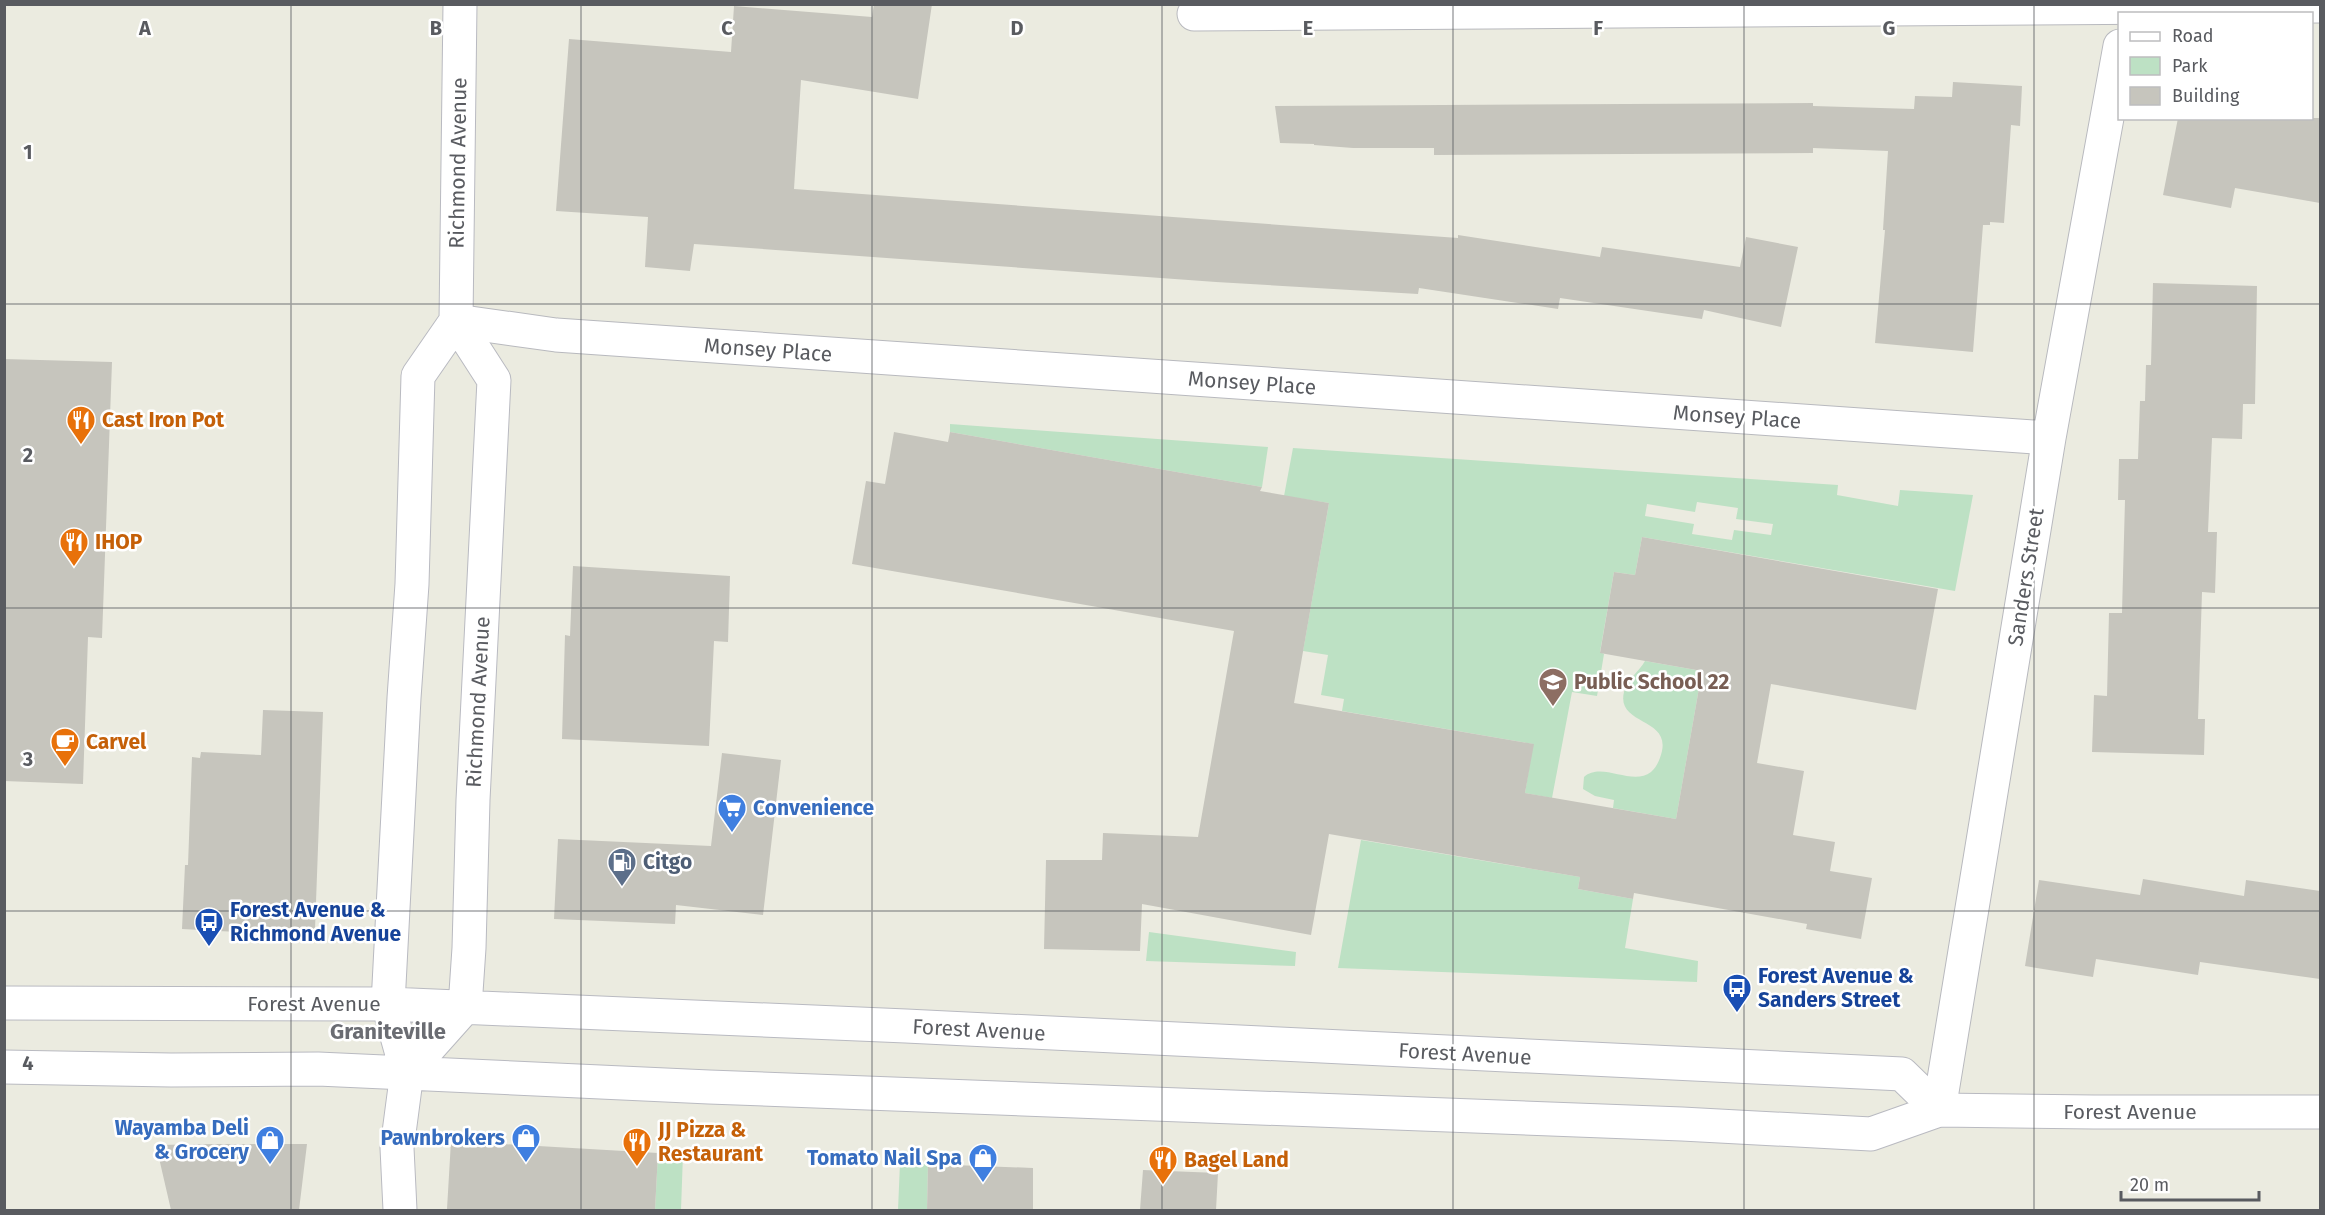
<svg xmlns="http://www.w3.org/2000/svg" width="2325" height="1215" viewBox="0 0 2325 1215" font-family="'Fira Sans',sans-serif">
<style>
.green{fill:#bde1c4;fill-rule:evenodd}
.building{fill:#c6c5bd}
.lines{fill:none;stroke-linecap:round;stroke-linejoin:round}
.street-casing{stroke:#b8b9be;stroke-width:35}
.secondary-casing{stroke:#b9bac1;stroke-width:35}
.street{stroke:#fff;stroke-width:33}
.secondary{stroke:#fff;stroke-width:33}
.grid{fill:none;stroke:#595b60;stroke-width:1.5;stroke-opacity:0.55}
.labels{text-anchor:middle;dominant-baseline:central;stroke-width:5;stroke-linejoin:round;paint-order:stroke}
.street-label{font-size:21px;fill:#595b60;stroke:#fff}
.food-label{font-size:21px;font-weight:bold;fill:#c56008;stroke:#fff;text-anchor:start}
.education-label{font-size:21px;font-weight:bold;fill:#785e54;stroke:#fff;text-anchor:start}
.shop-label{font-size:21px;font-weight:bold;fill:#366cbe;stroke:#fff;text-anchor:end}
.service-label{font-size:21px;font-weight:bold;fill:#4e5e75;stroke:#fff;text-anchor:start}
.transit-label{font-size:21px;font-weight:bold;fill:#164399;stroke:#fff;text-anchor:start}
.neighbourhood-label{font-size:22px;font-weight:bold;fill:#6a6c72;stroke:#fff}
.grid-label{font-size:20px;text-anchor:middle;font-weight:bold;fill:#595b60;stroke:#fff;stroke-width:5;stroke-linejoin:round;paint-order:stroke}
</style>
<rect width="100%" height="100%" fill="#ebebe0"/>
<!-- green -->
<path class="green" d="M950,424L1268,447L1262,487L950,432Z
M1293,448L1838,485L1837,495L1898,506L1900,490L1973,495L1955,591L1642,537L1635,575L1614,572L1600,652L1604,654L1597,696L1572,692L1552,798L1525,793L1533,744L1342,711L1344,699L1321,695L1328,655L1303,651L1329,503L1284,496ZM1697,502L1738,508L1736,519L1773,524L1771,535L1734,530L1732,540L1692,534L1694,524L1645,516L1647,504L1695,512Z
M1645,661L1702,671L1676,819L1613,808L1614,800L1595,796L1583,789L1584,777C1602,761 1632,787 1651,772C1657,767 1660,759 1662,751C1669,717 1616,725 1624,692C1626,680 1639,672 1645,661Z
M1361,840L1580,877L1578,889L1633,899L1625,948L1698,961L1697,982L1338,968Z
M1149,932L1296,952L1295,966L1146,961Z
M658,1153L683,1154L681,1210H655Z
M900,1163L928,1164L927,1210H898Z"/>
<!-- building -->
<path class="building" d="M874,4H932L918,99L801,80L794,189L1458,238V235L1600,257L1602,247L1740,267L1746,237L1798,247L1781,327L1704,310L1702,319L1560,298L1558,309L1419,288L1418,294L1216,282L694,244L690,271L645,267L648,217L556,211L569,39L731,52L734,6L872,17Z
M1953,82L2022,86L2020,126L2011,125L2004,223L1990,222V225H1983L1973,352L1875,343L1885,230H1883L1888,151L1813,148V153L1434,155V148H1353L1314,145V144L1280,143L1275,106L1813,103V106L1914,109L1915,96L1952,97Z
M2178,118H2320V203L2235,188L2231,208L2163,195Z
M2153,283L2257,286L2255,404H2243L2242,439L2212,438L2208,532H2217L2215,593L2202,592L2198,719H2205L2204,755L2092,752L2094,695L2107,696L2109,613H2122L2125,500H2118L2119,459H2138L2140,401H2145L2146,365H2151Z
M4,359L112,362L102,638L88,637L83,784L4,781Z
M894,432L948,442L950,432L1262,487L1260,491L1329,503L1294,703L1534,744L1525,793L1676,819L1702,671L1600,653L1614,572L1635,575L1642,537L1938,589L1916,710L1771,684L1757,763L1804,771L1793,835L1835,842L1830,871L1872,878L1861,939L1806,929L1807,924L1634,893L1633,899L1578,889L1580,877L1329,834L1311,935L1142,904L1140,951L1044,949L1046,860H1102L1103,833L1198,837L1234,631L852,564L866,481L885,484Z
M573,566L730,576L728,642L714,641L709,746L562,739L565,635L570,636Z
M263,710L323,712L315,929L258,927V933L182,929L185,865H188L192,757L200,758L201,752L261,755Z
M722,753L781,760L763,915L676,905L675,924L554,919L558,839L711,846Z
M2143,879L2244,896L2246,880L2320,891V979L2200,962L2198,975L2096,959L2093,977L2025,966L2039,880L2140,895Z
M451,1141L658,1153L655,1210L447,1209Z
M214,1144H307L299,1210H171L156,1145Z
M928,1164L1033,1168V1210H927Z
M1143,1170L1218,1173L1216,1210H1140Z"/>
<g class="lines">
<!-- street casing -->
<g class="street-casing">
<path id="street" d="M1194,14L2320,6
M456,321L556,335L2049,438
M1939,1110L2049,438L2120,46"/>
</g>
<!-- secondary casing -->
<g class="secondary-casing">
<path id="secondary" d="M4,1003L388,1004L906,1026L1902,1074L1939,1110
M4,1067L171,1070L318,1069L709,1087L1682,1124L1871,1134L1939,1110L2094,1112H2320
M407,1072L465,1007L469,948L473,800L494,380L456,321L460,4
M400,1210L397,1148L407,1072L388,1004L404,698L412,584L418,376L456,321"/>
</g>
<!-- street -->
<use href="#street" class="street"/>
<!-- secondary -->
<use href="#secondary" class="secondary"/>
</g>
<!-- grid -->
<path class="grid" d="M291,4V1210M581,4V1210M872,4V1210M1162,4V1210M1453,4V1210M1744,4V1210M2034,4V1210M4,304H2320M4,608H2320M4,911H2320"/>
<!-- icons -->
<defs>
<g id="restaurant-pin" transform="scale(1.5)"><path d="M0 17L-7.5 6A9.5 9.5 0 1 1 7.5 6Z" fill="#e8710a" stroke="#fff"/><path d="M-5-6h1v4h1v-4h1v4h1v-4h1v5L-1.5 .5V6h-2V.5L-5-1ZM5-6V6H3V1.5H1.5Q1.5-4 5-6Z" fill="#fff"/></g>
<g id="school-pin" transform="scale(1.5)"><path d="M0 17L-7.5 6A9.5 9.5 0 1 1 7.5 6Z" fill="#8d6e63" stroke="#fff"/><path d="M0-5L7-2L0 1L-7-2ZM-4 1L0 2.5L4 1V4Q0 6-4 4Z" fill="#fff"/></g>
<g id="cafe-pin" transform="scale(1.5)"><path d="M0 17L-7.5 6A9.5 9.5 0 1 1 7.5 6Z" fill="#e8710a" stroke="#fff"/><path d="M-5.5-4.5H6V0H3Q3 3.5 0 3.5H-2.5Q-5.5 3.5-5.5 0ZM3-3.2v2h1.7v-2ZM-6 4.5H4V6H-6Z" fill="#fff"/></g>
<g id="supermarket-pin" transform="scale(1.5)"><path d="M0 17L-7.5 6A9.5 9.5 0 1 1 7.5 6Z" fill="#3f7fe0" stroke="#fff"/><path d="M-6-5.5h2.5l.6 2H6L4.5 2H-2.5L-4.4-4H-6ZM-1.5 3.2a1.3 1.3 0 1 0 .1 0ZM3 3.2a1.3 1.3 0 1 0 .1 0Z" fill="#fff"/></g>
<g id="fuel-pin" transform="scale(1.5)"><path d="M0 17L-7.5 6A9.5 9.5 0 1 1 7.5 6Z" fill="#5c6f8a" stroke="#fff"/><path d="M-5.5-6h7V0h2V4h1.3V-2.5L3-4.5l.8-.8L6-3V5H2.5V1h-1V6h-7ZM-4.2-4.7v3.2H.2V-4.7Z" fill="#fff"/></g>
<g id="bus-pin" transform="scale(1.5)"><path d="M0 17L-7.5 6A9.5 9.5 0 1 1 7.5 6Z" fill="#1a4fb4" stroke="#fff"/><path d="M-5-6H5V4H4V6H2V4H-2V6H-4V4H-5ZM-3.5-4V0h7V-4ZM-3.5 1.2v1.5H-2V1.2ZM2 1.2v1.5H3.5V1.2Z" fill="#fff"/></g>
<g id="shop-pin" transform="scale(1.5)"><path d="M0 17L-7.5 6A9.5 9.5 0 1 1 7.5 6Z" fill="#3f7fe0" stroke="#fff"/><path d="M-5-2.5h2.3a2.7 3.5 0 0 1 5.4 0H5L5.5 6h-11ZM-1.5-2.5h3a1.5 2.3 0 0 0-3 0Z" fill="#fff"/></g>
</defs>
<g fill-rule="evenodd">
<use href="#restaurant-pin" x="81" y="420"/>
<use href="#restaurant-pin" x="74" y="542"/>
<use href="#school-pin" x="1553" y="682"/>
<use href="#cafe-pin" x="65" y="742"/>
<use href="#supermarket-pin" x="732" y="808"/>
<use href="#fuel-pin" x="622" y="862"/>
<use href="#bus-pin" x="209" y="922"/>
<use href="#bus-pin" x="1737" y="988"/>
<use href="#shop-pin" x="526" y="1138"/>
<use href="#shop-pin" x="270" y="1140"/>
<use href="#restaurant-pin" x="637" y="1142"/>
<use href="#shop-pin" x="983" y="1158"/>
<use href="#restaurant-pin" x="1163" y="1160"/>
</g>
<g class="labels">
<!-- street labels -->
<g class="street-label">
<text transform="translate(458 163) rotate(-89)">Richmond Avenue</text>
<text transform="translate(768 350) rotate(4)">Monsey Place</text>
<text transform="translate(1252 383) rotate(4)">Monsey Place</text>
<text transform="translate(1737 417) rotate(4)">Monsey Place</text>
<text transform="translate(2026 577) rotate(-81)">Sanders Street</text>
<text transform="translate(478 702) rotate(-87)">Richmond Avenue</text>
<text x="314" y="1004">Forest Avenue</text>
<text transform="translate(979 1030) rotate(3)">Forest Avenue</text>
<text transform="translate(1465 1054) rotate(3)">Forest Avenue</text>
<text x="2130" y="1112">Forest Avenue</text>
</g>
<!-- food labels -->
<g class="food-label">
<text x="102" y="420">Cast Iron Pot</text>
<text x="95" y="542">IHOP</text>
<text x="86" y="742">Carvel</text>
<text x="658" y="1130">JJ Pizza &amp;<tspan x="658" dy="24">Restaurant</tspan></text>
<text x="1184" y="1160">Bagel Land</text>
</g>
<!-- education labels -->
<g class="education-label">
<text x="1574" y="682">Public School 22</text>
</g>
<!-- shop labels -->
<g class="shop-label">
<text x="753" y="808" text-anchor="start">Convenience</text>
<text x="249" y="1128">Wayamba Deli<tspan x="249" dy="24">&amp; Grocery</tspan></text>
<text x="505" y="1138">Pawnbrokers</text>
<text x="962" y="1158">Tomato Nail Spa</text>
</g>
<!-- service labels -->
<g class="service-label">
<text x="643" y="862">Citgo</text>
</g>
<!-- transit labels -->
<g class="transit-label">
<text x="230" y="910">Forest Avenue &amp;<tspan x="230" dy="24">Richmond Avenue</tspan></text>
<text x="1758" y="976">Forest Avenue &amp;<tspan x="1758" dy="24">Sanders Street</tspan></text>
</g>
<!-- neighbourhood labels -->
<g class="neighbourhood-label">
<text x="388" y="1031">Graniteville</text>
</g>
</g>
<g class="grid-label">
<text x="145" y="35">A</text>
<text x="436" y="35">B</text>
<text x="727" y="35">C</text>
<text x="1017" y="35">D</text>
<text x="1308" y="35">E</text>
<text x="1598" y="35">F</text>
<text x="1889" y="35">G</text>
<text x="28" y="159">1</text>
<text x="28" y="462">2</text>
<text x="28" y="766">3</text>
<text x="28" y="1070">4</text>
</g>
<!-- border -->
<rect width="2325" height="1215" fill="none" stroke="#595b60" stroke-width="12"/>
<!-- legend -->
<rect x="2118" y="12" width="195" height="108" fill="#ffffff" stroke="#bdbdbf" stroke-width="1.5"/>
<rect x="2130" y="32" width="30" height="9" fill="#ffffff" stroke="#bdbdbf" stroke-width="1.5"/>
<text x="2172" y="42" font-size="18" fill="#595b60">Road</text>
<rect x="2130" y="57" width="30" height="18" fill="#bde1c4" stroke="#bdbdbf" stroke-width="1.5"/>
<text x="2172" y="72" font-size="18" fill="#595b60">Park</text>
<rect x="2130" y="87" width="30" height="18" fill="#c6c5bd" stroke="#bdbdbf" stroke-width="1.5"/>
<text x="2172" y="102" font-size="18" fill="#595b60">Building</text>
<!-- scale -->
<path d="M2121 1191v9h138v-9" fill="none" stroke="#595b60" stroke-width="3"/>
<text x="2130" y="1191" font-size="18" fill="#595b60" stroke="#ffffff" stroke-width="4.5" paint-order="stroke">20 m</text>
</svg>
